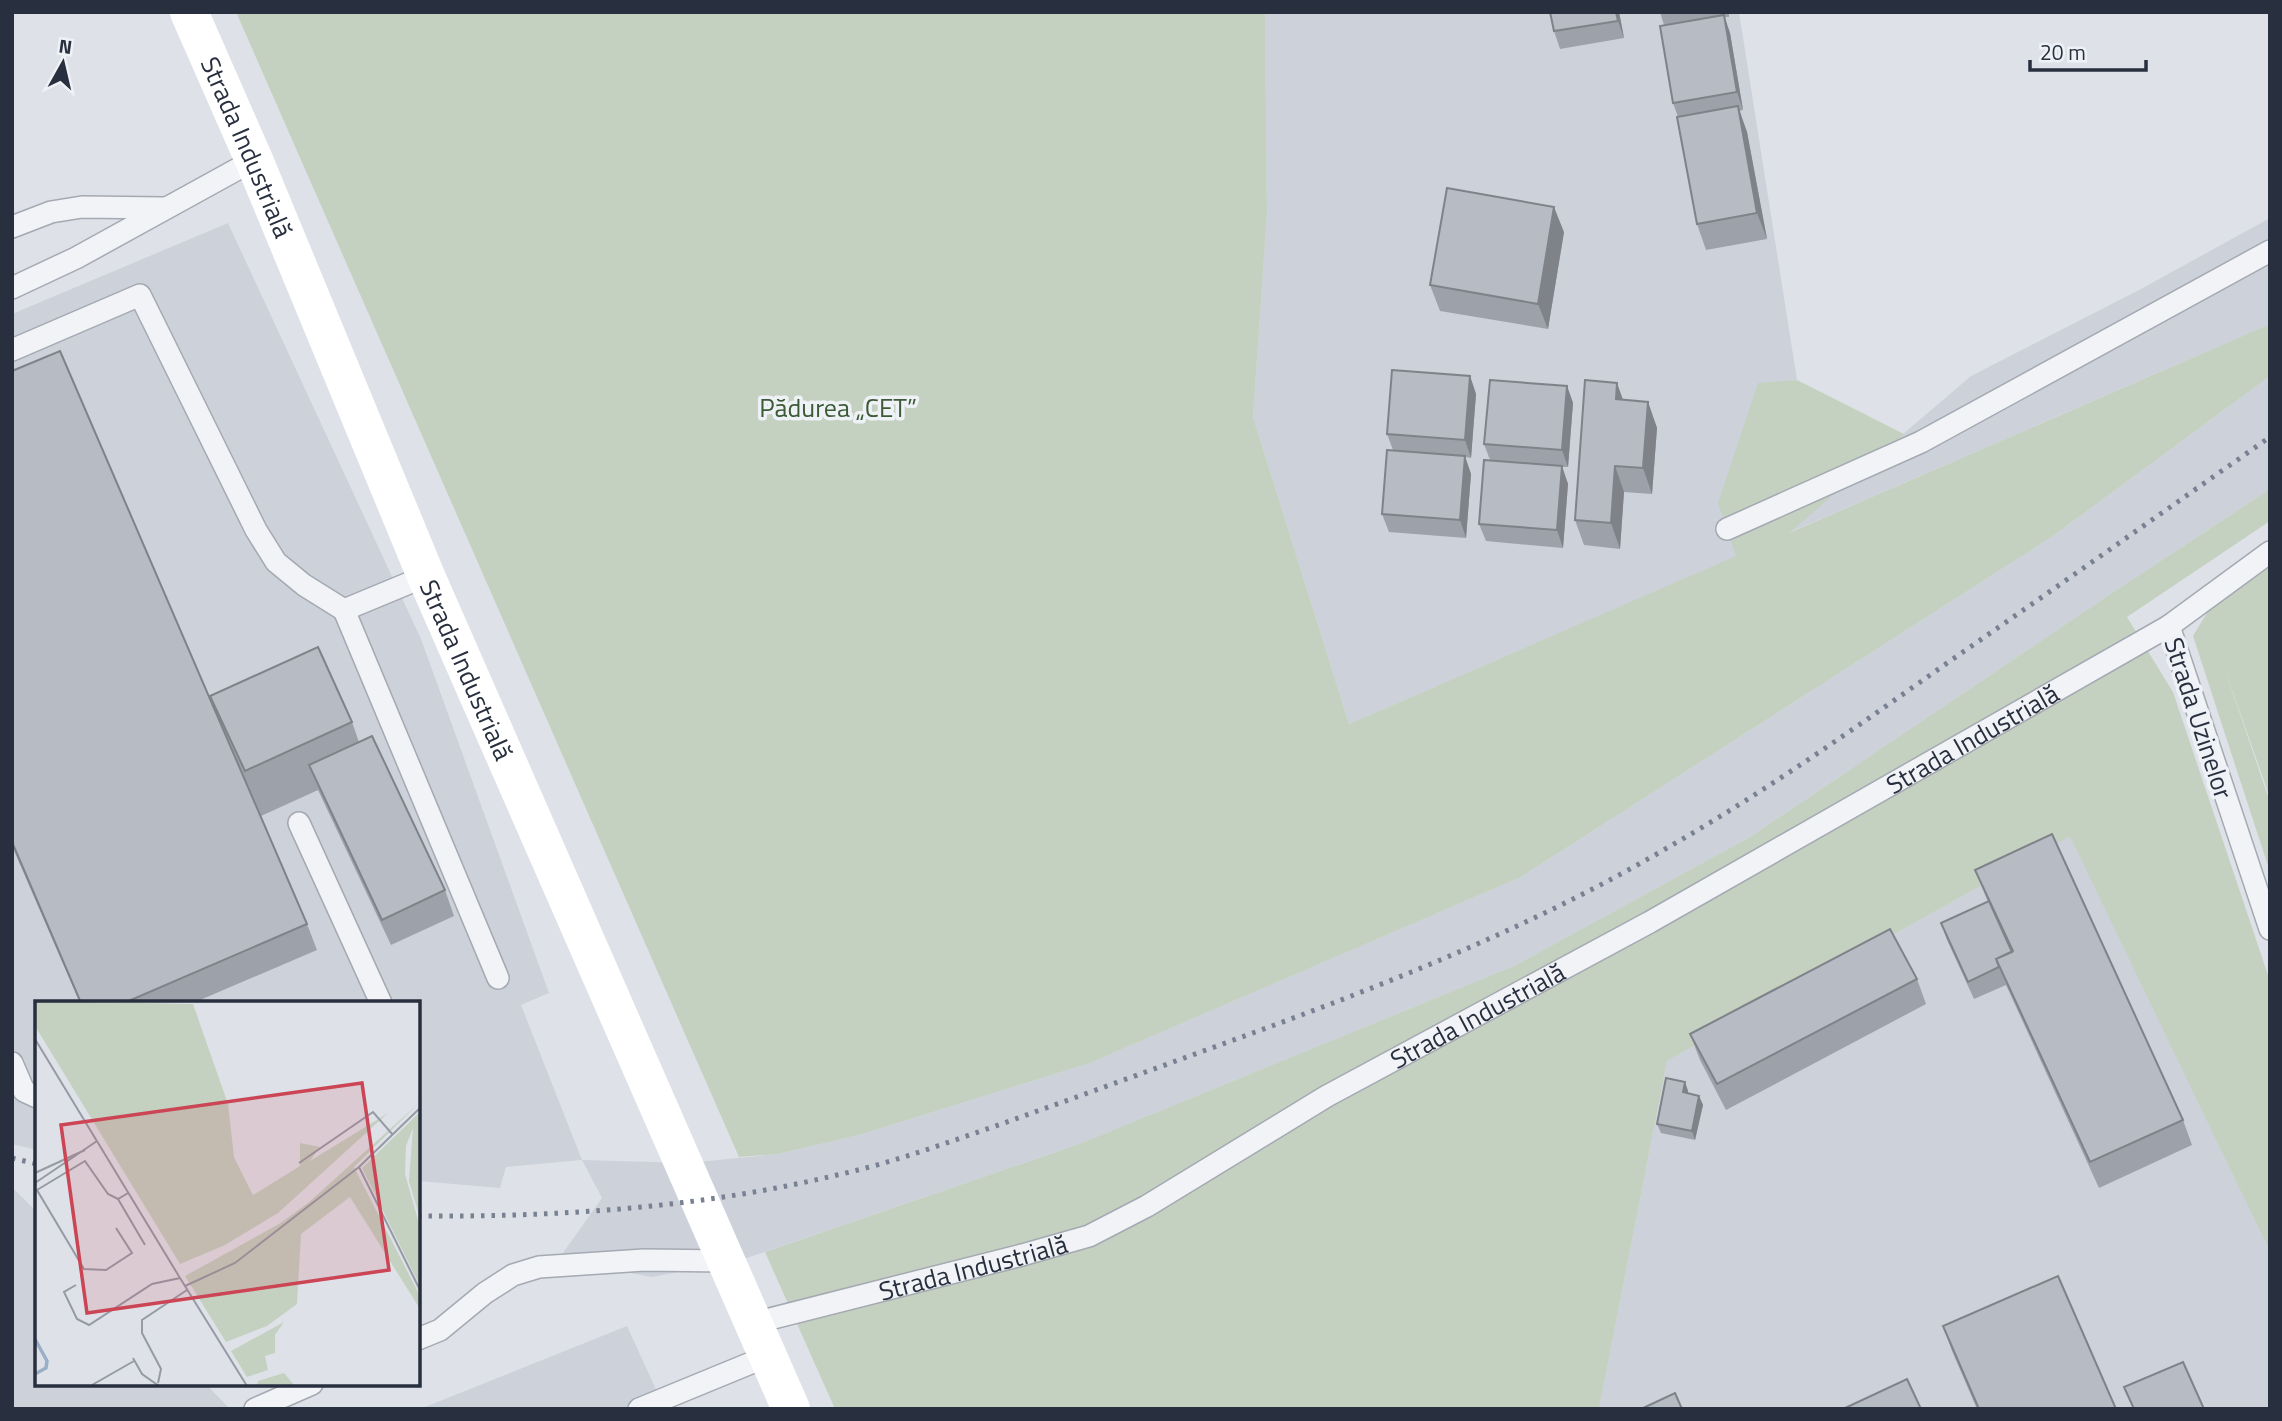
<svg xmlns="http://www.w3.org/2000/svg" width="2282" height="1421" viewBox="0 0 2282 1421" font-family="'Titillium Web',sans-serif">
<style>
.built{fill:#cdd1da}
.green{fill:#c4d1c0}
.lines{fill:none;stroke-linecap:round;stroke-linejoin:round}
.lane-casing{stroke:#a4a9b2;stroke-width:24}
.lane{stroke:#f1f3f6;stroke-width:21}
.secondary{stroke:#fff;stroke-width:38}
.rail{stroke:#788191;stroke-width:5;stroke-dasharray:3.5 7;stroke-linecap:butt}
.wall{fill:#9da1a9}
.shaded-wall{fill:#7f8389}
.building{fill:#b6bbc4;stroke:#7f8389;stroke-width:2}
.labels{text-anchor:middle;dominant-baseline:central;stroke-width:7;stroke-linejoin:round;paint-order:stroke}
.street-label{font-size:26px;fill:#282f3e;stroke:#eef1f5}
.park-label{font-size:26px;fill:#3b5a35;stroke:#eef1f5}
.inset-river{fill:none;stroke:#9aafc7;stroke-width:3.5}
.inset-road{fill:none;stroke:#959aa4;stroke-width:2}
.view{fill:#cb4555;fill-opacity:0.15;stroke:#cb4555;stroke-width:3.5}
.inset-edge{fill:none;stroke:#282f3e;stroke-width:3.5}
</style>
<rect width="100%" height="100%" fill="#dee2e8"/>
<!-- built -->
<path class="built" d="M1265,12H1739L1797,380L1758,384L1727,529L1737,556L1349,724L1253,417L1267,214Z
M2270,218V324L1786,534L1971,376L2139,290Z
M228,223L421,639L549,993L521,1005L582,1160L687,1163L778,1154L859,1135L1090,1063L1521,877L2053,536L2270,376V489L2112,593L1750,837L1514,966L1079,1144L741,1260L652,1277L558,1260L602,1198L582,1160L506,1167L500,1188L418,1181V1003H37V1150L12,1144V314Z
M2071,835L2270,1252V1409H1599L1667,1061Z
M12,1187L37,1212V1384H206L230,1409H12Z
M627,1326L665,1409H420Z"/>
<!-- green -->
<path class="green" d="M236,12H1265L1267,214L1253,417L1349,724L1736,556L1718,503L1758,383L1797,380L1904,434L1789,533L2270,324V376L2053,536L1521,877L1090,1063L859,1135L778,1154L739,1157Z
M2270,489V521L2127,617L2173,692L2270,981V1252L2070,836L1667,1061L1599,1409H835L765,1252L1079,1144L1514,966L1750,837L2112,593Z
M2270,567V798L2222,661L2270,802V872L2193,636L2208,611Z"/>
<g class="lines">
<!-- lane casing -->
<g class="lane-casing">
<g id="lane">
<path d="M12,227L51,212L82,207L164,208"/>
<path d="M12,288L76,258L254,160"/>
<path d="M12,350L140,295L256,530L276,562L304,585L344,610L426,576"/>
<path d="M1727,529L1921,442L2270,251"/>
<path d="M344,610L498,978"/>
<path d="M2169,626L2270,929"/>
<path d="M299,823L381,1003"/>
<path d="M12,1063L24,1091L37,1097"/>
<path id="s1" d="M754,1323L1022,1255L1089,1236L1147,1206L1327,1096L1650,922L2169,626L2270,552"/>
<path d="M418,1339L440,1330L485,1293L513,1275L539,1267L644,1260L727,1261"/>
<path d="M255,1409L312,1384"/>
<path d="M639,1409L768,1356"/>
</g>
</g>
<!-- lane -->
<use href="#lane" class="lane"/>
<!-- secondary -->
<path class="secondary" id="s2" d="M189,12L254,160L426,576L791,1409"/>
<!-- rail -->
<path class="rail" d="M12,1158L37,1164
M418,1216C559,1217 699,1208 837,1175C887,1164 935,1147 984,1130C1058,1104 1132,1077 1206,1050C1364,993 1522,933 1667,848C1765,792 1858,726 1950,661C2057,587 2163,512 2270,437"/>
</g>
<!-- wall -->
<path class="wall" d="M1550,12H1619L1624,38L1560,49L1554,31Z
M1660,12H1729V17H1724L1730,33L1743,110L1739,111L1747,132L1767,239L1706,250L1697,224L1678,117L1673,103L1664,25Z
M1564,232L1548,329L1440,311L1430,285Z
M12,371L218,718L210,696L352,722L359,742L445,890L454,916L391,945L318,790L261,816L307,924L317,950L193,1003H80L12,846Z
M1470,376L1476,394L1471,458L1465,457L1471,474L1466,538L1389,532L1382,514L1393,450L1387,434Z
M1567,386L1573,403L1568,467H1562L1568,484L1563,548L1486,541L1479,524L1490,460L1484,444Z
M1623,400L1648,402L1657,428L1652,494L1624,492L1620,549L1584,545L1575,520Z
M1975,870L2183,1120L2192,1145L2099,1188L2006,985L1974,999L1947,940L1941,923L1988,902Z
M1917,979L1926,1004L1726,1110L1700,1060L1690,1034Z
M1685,1082L1688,1091V1093L1699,1096L1703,1105L1695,1140L1661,1133L1657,1124Z
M1943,1326L2116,1409H1977L1952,1351Z"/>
<!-- shaded-wall -->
<path class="shaded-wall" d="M1616,12H1619L1624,38L1618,21Z
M1724,15L1730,33L1743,110L1737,92Z
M1738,106L1747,132L1767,239L1757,213Z
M1554,207L1564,232L1548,329L1538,304Z
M1470,376L1476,394L1471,458L1465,440Z
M1617,383L1626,408L1616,399Z
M1567,386L1573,403L1568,467L1562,450Z
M1648,402L1657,428L1652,494L1643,468Z
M1465,456L1471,474L1466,538L1460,520Z
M1562,466L1568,484L1563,548L1557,530Z
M1615,466L1624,492L1620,549L1611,523Z
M1685,1082L1688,1091L1686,1101L1683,1092Z
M1699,1096L1703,1105L1695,1140L1692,1131Z"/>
<!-- building -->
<path class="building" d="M1550,12H1616L1618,21L1554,31Z
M1724,15L1737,92L1673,103L1660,26Z
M1738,106L1757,213L1697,224L1677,117Z
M1447,188L1554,207L1538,304L1430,285Z
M60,351L307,924L124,1003H81L12,842V371Z
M1392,370L1470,376L1465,440L1387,434Z
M1490,380L1567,386L1562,450L1484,444Z
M1585,380L1617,383L1616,399L1648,402L1643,468L1615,466L1611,523L1575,520Z
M1387,450L1465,456L1460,520L1382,514Z
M1484,460L1562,466L1557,530L1479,524Z
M318,647L352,722L245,771L210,696Z
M372,736L445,890L382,920L309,765Z
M2052,834L2183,1120L2090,1162L1996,959L2013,951L1975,870Z
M1989,901L2012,952L1996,959L1999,967L1968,982L1941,923Z
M1890,929L1917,979L1717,1084L1690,1034Z
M1666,1078L1685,1082L1683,1092L1699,1096L1692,1131L1657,1124Z
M2058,1276L2116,1409H1979L1943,1326Z
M2183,1362L2204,1409H2134L2124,1387Z
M1907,1379L1921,1409H1843Z
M1675,1393L1682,1409H1641Z"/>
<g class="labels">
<!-- street labels -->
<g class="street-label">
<text stroke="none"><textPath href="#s2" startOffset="147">Strada Industrială</textPath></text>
<text stroke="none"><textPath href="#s2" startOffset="714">Strada Industrială</textPath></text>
<text transform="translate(2199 718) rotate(72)">Strada Uzinelor</text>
<text stroke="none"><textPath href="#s1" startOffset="1360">Strada Industrială</textPath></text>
<text stroke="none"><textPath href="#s1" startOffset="793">Strada Industrială</textPath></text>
<text stroke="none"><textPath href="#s1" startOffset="226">Strada Industrială</textPath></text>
</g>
<!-- park labels -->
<g class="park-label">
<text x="838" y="407">Pădurea „CET”</text>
</g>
</g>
<!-- overview -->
<g transform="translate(35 1001)">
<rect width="385" height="385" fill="#dee2e8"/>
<path d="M0,0L158,3L193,103L199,156L218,194L265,165V142L285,146L275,160L353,112L243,212L190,244L145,263L0,25ZM385,101L319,166L385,295V308L315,196L266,233L262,303L232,325L191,341L150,275L244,223L273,202ZM385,111V217L374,180L378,127L371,145L370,173L385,226V285L327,167ZM249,321L240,334V352L230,355L233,369L212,376L196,350ZM249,372L260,385H222L223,380Z" fill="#c4d1c0"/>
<path class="inset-river" d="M0,338L12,360L11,367L0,373"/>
<path class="inset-road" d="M0,38L145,277L117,283L54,324L42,318L29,291L41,284M264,162L338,111L358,134M324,166L385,289M0,172L50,149M0,182L62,140M83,198L110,244M81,227L97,252L71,269L49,268L2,189L50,160L73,193L83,198L93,192M145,277L212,385M150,285L200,262L324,166L385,107M98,357L107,373L124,385M123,382L126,368L107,332V319L152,289M57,384L99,360"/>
<path class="view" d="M327,82L354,269L52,312L26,124Z"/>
<rect width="385" height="385" class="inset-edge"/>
</g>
<!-- border -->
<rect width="2282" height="1421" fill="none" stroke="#282f3e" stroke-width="28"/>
<!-- north arrow -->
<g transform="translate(63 63) rotate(8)" stroke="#eef1f5" stroke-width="5" paint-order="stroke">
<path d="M0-5L12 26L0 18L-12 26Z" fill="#282f3e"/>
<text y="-10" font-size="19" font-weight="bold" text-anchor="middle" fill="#282f3e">N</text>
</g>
<!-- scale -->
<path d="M2030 60v10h116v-10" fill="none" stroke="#282f3e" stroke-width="3.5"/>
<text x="2040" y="60" font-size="21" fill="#282f3e" stroke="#eef1f5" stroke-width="5" paint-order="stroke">20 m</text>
</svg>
